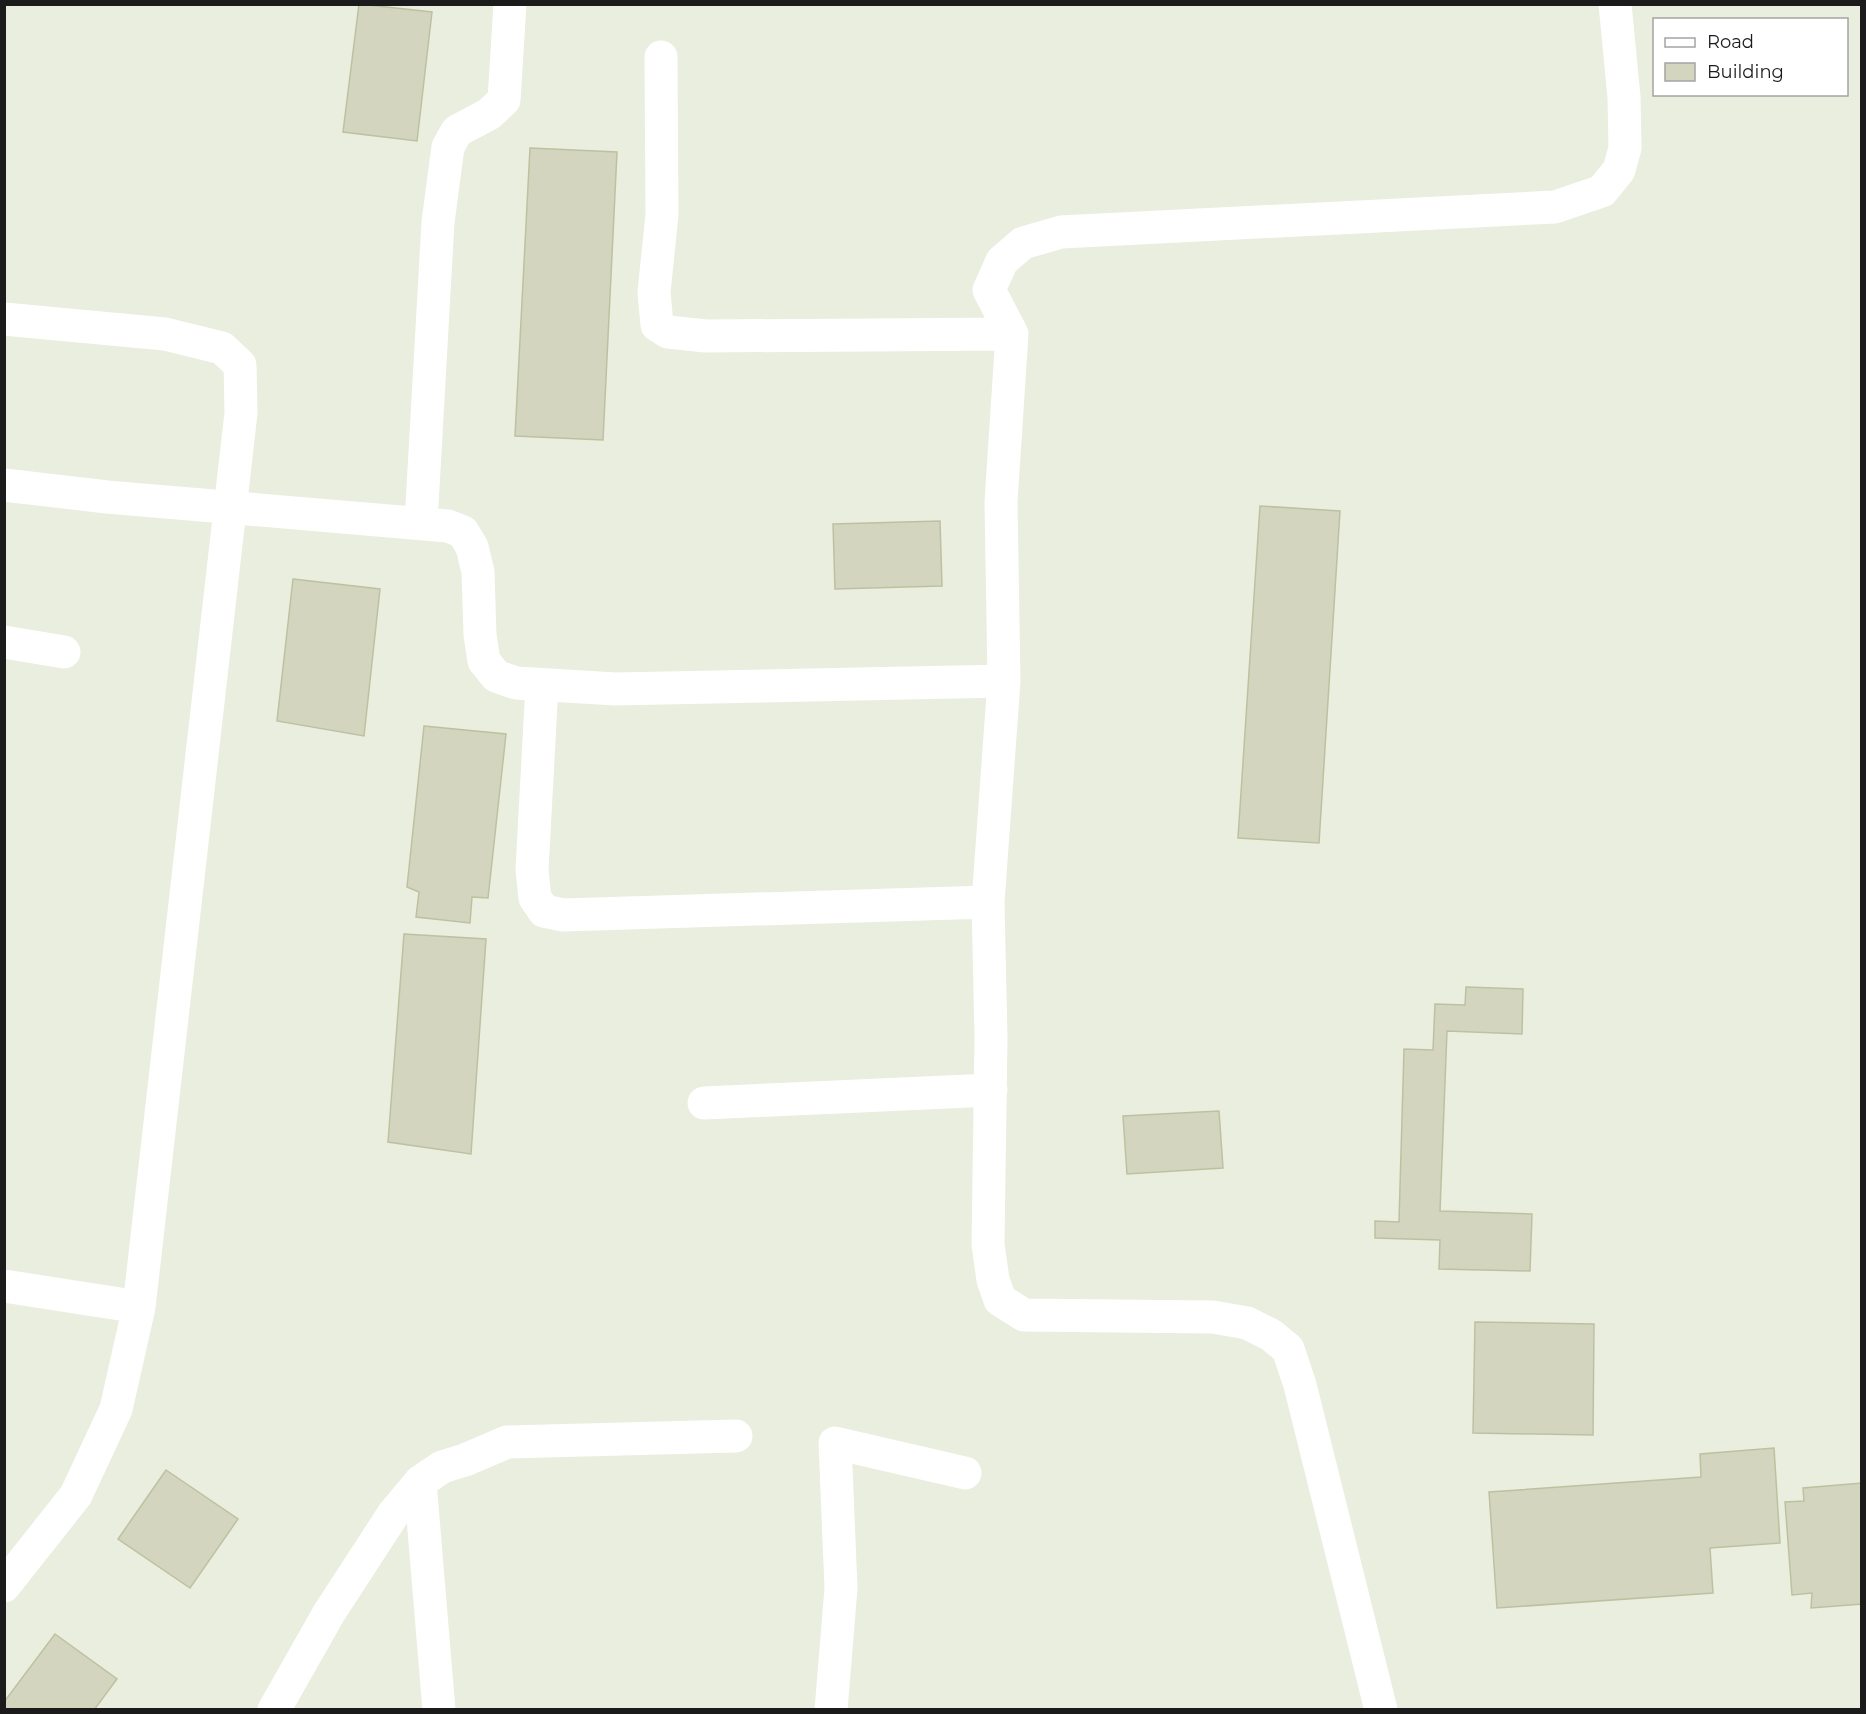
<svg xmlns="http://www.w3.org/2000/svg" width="1866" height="1714" viewBox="0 0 1866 1714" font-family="Montserrat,sans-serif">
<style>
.building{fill:#d3d5be;stroke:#bec1a0;stroke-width:1.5}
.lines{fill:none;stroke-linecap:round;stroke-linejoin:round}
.minor{stroke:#fff;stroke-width:33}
</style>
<rect width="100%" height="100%" fill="#e9eede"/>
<!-- building -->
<path class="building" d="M359,4L432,12L417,141L343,132Z
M530,148L617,152L603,440L515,436Z
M1260,506L1340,511L1319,843L1238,838Z
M940,521L942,586L835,589L833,524Z
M293,579L380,589L364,736L277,721Z
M424,726L506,734L488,898L472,897L470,923L416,917L419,892L407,887Z
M404,934L486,939L471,1154L388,1142Z
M1466,987L1523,989L1522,1034L1447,1031L1440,1211L1532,1214L1530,1271L1439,1269L1440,1240L1375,1238V1221L1399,1222L1404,1049L1433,1050L1435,1004L1465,1005Z
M1219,1111L1223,1168L1127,1174L1123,1116Z
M1475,1322L1594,1324L1593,1435L1473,1433Z
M1774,1448L1780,1543L1710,1548L1713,1593L1497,1608L1489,1492L1701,1477L1700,1454Z
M166,1470L238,1519L190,1588L118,1539Z
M1862,1483V1604L1811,1608L1812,1593L1792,1595L1785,1502L1804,1501L1803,1488Z
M55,1634L117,1679L94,1710H4V1702Z"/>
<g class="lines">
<!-- minor -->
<path class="minor" d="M661,57L662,215L654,292L657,325L668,332L706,336L1012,334
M4,319L165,334L222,348L240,365L241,413L139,1307L116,1409L76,1495L4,1586
M4,485L107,497L448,526L463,532L472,547L478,572L480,635L484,661L496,676L516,683L616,689L1004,681
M421,523L438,222L448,147L457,131L489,114L504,100L510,4
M4,642L64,652
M542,685L532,870L535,898L544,911L563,915L988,902
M704,1103L991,1090
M4,1286L139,1307
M420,1482L439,1710
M274,1710L329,1613L394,1513L420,1482L442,1467L465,1460L507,1442L736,1436
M831,1710L841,1588L835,1443L965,1473
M1381,1710L1300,1385L1288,1349L1271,1335L1247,1323L1213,1317L1024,1315L1000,1300L993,1280L988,1244L991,1038L988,902L1004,681L1001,502L1012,334L989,290L1002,261L1023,243L1061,232L1555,207L1602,191L1619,170L1625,148L1624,97L1615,4"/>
</g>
<!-- border -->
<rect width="1866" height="1714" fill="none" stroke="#1b1b1b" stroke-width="12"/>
<!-- legend -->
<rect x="1653" y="18" width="195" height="78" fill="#ffffff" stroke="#a4a4a4" stroke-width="1.5"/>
<rect x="1665" y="38" width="30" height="9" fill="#ffffff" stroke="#a4a4a4" stroke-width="1.5"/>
<text x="1707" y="48" font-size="18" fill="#1b1b1b">Road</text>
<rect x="1665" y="63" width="30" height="18" fill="#d3d5be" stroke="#a4a4a4" stroke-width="1.5"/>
<text x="1707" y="78" font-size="18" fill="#1b1b1b">Building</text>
</svg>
